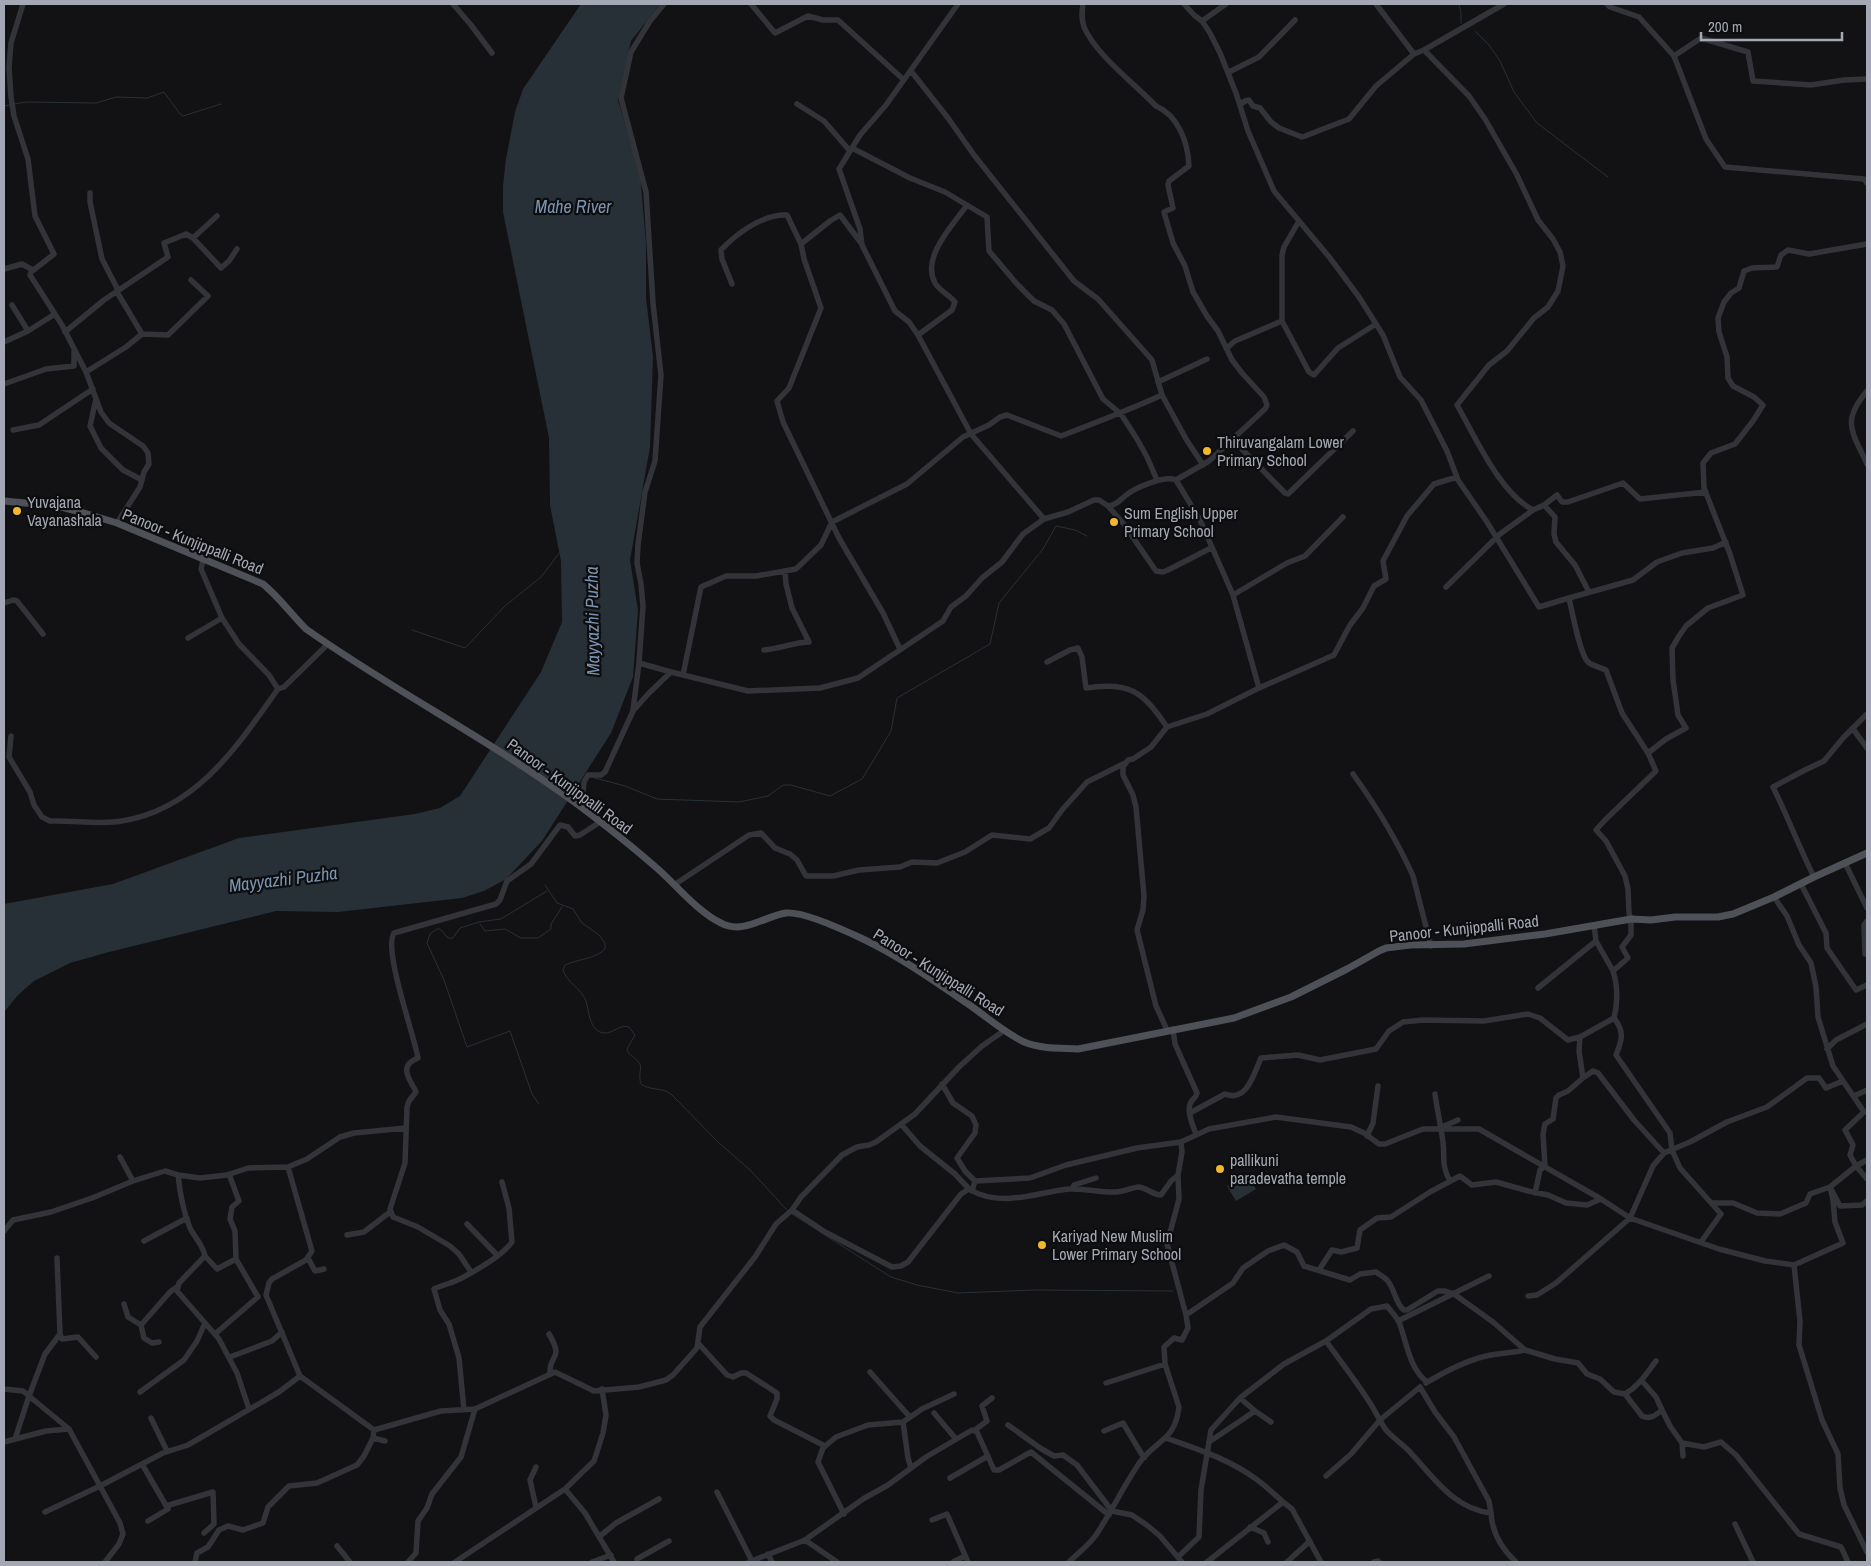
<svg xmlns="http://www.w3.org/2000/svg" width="1871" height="1566" viewBox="0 0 1871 1566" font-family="'Archivo Narrow',sans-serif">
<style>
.water{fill:#283037}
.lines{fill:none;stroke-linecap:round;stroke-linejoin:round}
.stream{stroke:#283037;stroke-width:1}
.minor{stroke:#333439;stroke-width:5.5}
.major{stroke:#4f5158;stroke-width:7}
.poi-dot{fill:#f2b82c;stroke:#0d0d0f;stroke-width:2}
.labels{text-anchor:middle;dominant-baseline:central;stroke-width:4.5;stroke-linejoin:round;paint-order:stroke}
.poi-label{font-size:16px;fill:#a3a8b4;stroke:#0d0d0f;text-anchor:start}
.street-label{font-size:16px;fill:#a3a8b4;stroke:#0d0d0f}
.water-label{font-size:18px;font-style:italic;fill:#7a94b0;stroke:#0d0d0f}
</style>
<rect width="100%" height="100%" fill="#121214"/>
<!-- water -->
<path class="water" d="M581,4H660L631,41L618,100L640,174L646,243V298L653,357L650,447L630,560L638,610L633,677L611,733L542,841L506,879L484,891L462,898L338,912L276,911L109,952L70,963L34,981L18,995L4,1012V904L113,884L239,838L415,814L440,808L460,796L541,672L562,622L561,561L550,505L549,438L503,212V186L506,159L515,112L523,89Z
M1247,1174L1256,1189L1236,1201L1227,1186Z"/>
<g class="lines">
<!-- stream -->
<path class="stream" d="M1459,4L1461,13V23
M1475,31L1489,45L1500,61L1514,92L1537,123L1608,177
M14,104L27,102L96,103L116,97L147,98L164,92L180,114L183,116L221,104
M4,106L10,105
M412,630L465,648L505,606L541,577L560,552
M595,778L625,786L657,799L739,802L768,796L783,785H791L830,796L862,779L891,731L897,698L990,644L999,603L1043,549L1056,526L1075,530L1087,536
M545,885L557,903L573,909L582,923L599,935L605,943V949C595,959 578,959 565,965L563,970C567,983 581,988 586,1001C589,1011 589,1027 600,1032C611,1037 619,1023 629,1027L635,1035L627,1049C629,1057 636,1057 640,1064C642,1069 638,1075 641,1084C650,1091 662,1087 671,1094L718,1142L750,1170L787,1210
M480,924L485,931L505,929L521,938H538L551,929V924L562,907
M539,1104L532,1094L510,1031L467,1047L444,980L427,943L430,934L437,929H440L448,938H453L460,928L479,922L501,919L547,891
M792,1214L891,1277L917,1285L958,1293L1034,1290L1173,1291"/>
<!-- minor -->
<path class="minor" d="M23,4L11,43L9,67L11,97L14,116L28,159L35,216L54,254L31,272L30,275L62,325L86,372L101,412L109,423L143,446L148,453L149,464L144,472L140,487L117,523
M453,4L471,25L492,53
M664,4L650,21L631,52L621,98L646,192L653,303L661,375L655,461L645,492L638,545L637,563L641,584L643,606L639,663L671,672
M751,4L775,33L808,16L823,20H838L904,80
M958,4L886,105L860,135L839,169L860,229L862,245L895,311L909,322L918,335L971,434L1044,519
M1083,4C1082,12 1081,19 1084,27C1096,55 1135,84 1156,106C1179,116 1188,143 1189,166L1169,181L1168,185L1173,208L1164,212L1173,243L1185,266L1193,292L1207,316L1218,331L1232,360L1242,373L1264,397L1267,405L1265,409L1209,461L1176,480L1200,520L1233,595L1259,688L1207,714L1167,727L1151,747L1133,759L1128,760L1123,767V775L1133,795L1136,807L1144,896L1143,910L1137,930L1156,1006L1167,1030
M1184,4L1194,15L1202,21L1210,33L1220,53L1236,93L1248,131L1274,191L1330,258L1359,297L1383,335L1400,377L1421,400L1447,451L1458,480L1487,522L1539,607L1569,598C1572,611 1580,655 1588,662C1593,666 1601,668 1606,670L1622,713L1648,753L1656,771L1605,820L1596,830L1606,841L1625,876L1628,889L1629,913L1631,919V935L1622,947L1628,958L1613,971C1618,987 1618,1002 1614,1018L1580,1037L1579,1051L1583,1078L1568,1091L1559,1095L1556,1098L1553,1119L1545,1124L1543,1134L1545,1166L1540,1170L1535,1193
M1376,4L1414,54L1424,50L1469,96L1485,119L1517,175L1538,220L1553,239L1560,252L1563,266L1558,291L1548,307L1534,318L1507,351L1489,365L1457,405C1476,438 1499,492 1533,510L1544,505L1557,495L1562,502H1568L1623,483L1640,499L1706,492
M1607,4L1610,7L1639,17L1674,56L1706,139L1725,167L1864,179L1867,183
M1202,21L1226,4
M1424,50L1504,4
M1674,56L1701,38L1748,52L1753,81L1811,85L1844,80L1867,79
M911,71L948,118L974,155L1074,281L1098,299L1152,360L1162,395L1186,439L1203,465
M1229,72L1259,57L1295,20
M797,104L824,121L850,151
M1241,104L1245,101L1249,100L1253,106L1260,108L1271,122L1279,128L1302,137L1305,136L1349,119L1376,86L1414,54
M852,148L910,178L945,192L987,217L989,251L1017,284L1034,301L1052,310L1064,324L1103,399L1121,414L1137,439L1147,457L1157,480
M1299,221L1284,247L1282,255V321L1309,372L1314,375L1338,348L1376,324
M193,238L221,268L229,261L237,249
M861,243L840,215L830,221L801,244L804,259L821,308L789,388L777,401L783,422L839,538L883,613L900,649
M4,269L22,264L33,270
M732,284L722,259L721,250C737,233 763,214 787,215L801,244
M12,305L28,331
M65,332L104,300L168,257L164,243L186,234L193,238L217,216
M142,334L168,335L208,296L191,280
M918,335L952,310L955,302C949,295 939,290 935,283C921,257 953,225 967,205
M4,342L28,331L55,314
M1227,348L1235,341L1282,321
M86,372L126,347L142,334L117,292V288L102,259L90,202V193
M1158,382L1207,359
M4,384L46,369L74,366V352
M1867,391C1841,422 1852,431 1867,464
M96,399L90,426L101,448L123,470L142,480
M13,430L39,425L93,389
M1232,439L1285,493L1288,494L1353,431
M1544,505L1555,517L1554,534L1556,542L1575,565L1589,592
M1108,506L1123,523L1156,571L1163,572L1168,570L1211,548
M203,560L201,569L222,618L239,644L269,675L278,689
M1446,587L1500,534L1533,510
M1233,595L1287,563L1305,556L1343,517
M1569,598L1633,580L1657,562L1682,553L1713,548L1726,542
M4,603L13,600L17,601L43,634
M188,638L222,618
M764,650C780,649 794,642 809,642L792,608L786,584L785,571
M1047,662L1070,650L1078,648L1082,657L1086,688C1130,681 1143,692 1167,727
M683,675L701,587L726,576H756L796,569L821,545L832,522L907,484L963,437L989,425L1000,417L1007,415L1061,436C1095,423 1129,410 1162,395
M1259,688L1334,655L1350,625L1363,608L1374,586L1386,579L1383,561L1407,516L1434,484L1457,477
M633,710L639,663
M1853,729L1867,748
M11,736L9,757L30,792L34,805L42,817L50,821C74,820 99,825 122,821C197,809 238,745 278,689L284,687L328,644
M1648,753L1666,739L1686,728L1678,715L1673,680L1672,648L1679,636L1686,626L1708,608L1743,595L1730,554L1704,488L1703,463L1711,453L1735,444L1753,421L1763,405L1754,397L1733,386L1728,378L1727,357L1719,332L1718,318L1724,302L1731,293L1739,288L1744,271L1752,268L1777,267L1781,255L1788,250L1809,254L1867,244
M1353,774C1376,806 1397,840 1413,876L1431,946
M576,804L582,800L584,782L588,775H601L605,772L633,711L649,693L671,672L748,691L820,688L858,678L943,621L951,607L966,596L982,578L1002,562L1023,534L1044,519L1068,512L1094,500H1099L1108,506C1116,505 1119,501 1125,496C1134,488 1165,475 1176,480
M1845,863L1867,908
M1814,877C1799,847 1788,817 1773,787L1803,771L1824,761L1843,738L1867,714
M1801,884L1826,933L1827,948L1856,990L1867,985
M674,885L749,835L761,833L775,848L790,854L797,860L806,876H833L859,870L900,867L912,862L937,863L965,852L992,835L1030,839L1049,828L1062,810L1087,782L1125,763
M1774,897L1787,916L1799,945L1811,963L1816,987L1818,1017L1833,1066L1864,1112L1845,1130L1853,1145L1850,1155L1856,1166L1830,1187L1833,1200L1835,1222L1843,1243L1794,1265
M1594,925L1596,941L1613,971
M1865,954L1864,925L1867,921
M1538,988L1596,941
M1614,1018C1625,1032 1622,1040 1616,1055L1670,1133L1672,1150L1680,1168L1721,1214L1701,1242
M1173,1029L1175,1044L1197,1093C1196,1098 1192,1099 1190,1104C1187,1113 1193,1126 1196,1134
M1005,1030L982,1046L959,1067L915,1114L876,1142L869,1145L857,1147L842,1155L801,1197L792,1210L825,1232L892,1267L901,1266L908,1262L961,1194L969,1189C1002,1209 1035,1192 1070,1189C1085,1188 1101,1193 1116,1192C1124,1192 1132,1187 1139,1187C1147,1188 1153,1195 1161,1195L1171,1181L1178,1175
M1827,1049L1836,1040L1867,1024
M1583,1078L1593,1071L1598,1073L1634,1120L1664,1153L1690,1142L1727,1122L1767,1107L1807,1078H1819L1826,1088L1843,1081
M942,1084L953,1103L972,1116L976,1125L975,1133L957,1158L965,1171L975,1181L972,1191
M1435,1094C1437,1110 1441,1126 1443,1142C1445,1158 1441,1165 1450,1181
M1854,1096L1867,1090
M1190,1113L1225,1094C1247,1103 1254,1073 1261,1058L1298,1055L1320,1060L1376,1049L1389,1031L1403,1022L1423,1020L1484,1021L1528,1014L1540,1018L1568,1040L1580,1037
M901,1124L920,1146L955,1174L969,1189
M1442,1127L1458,1120
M1367,1136L1373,1123L1378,1086
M120,1157L133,1181
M1867,1160L1856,1166L1867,1179
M288,1167L312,1251L306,1260L272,1279L269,1283L266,1295L300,1376
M229,1174L239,1201L232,1207L230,1219L235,1231L236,1259
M178,1175C180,1194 183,1211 190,1228C195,1238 203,1245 205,1256L179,1283L177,1291L219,1339L237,1373L249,1409
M975,1181L1030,1178L1066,1165L1137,1148L1181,1142L1209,1129L1276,1117L1351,1127L1364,1133L1379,1144H1385L1423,1129H1479L1601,1199L1630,1218L1719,1249L1765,1261L1794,1265L1800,1321L1799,1345L1822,1420L1838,1454L1840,1488L1844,1505L1867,1552
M1072,1189L1074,1185L1096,1178
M1712,1203H1733L1757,1213L1780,1214L1806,1203L1810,1194L1830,1187L1840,1206L1862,1205L1867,1201
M467,1224L497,1255
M4,1231L13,1220L51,1212L92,1198L133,1181L165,1171L178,1175L200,1178L227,1175L248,1168L288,1167L307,1159L340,1137L354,1133L406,1128
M347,1235L364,1232L390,1212
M144,1241L187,1218
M205,1256L217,1269L236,1259L258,1297L215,1334
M308,1258L315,1271L324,1269
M1319,1270L1332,1250L1341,1252L1357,1248L1360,1230L1377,1218L1391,1217L1430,1192L1460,1176L1472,1185L1496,1182L1528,1191L1548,1195L1566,1203L1587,1205L1601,1199
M471,1272L459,1254L450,1246L418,1227L393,1217L390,1209L405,1163L407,1107L409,1101L416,1092C413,1084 400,1070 411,1062C413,1060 416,1059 418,1058C414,1034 383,950 394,933L496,904L500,900L507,881L531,864L560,825L568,827L575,836L580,835L600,822
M1528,1296L1537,1295L1556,1283L1630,1218L1653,1166L1664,1153
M124,1304L128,1317L141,1325
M1186,1315L1233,1283L1243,1268L1268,1251L1284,1245L1297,1252L1304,1266L1350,1280L1360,1274L1376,1272C1380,1275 1384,1277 1387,1280C1395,1289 1395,1303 1404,1310H1407L1438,1291H1444L1454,1294L1493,1322L1525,1350L1555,1359L1578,1363L1587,1374L1600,1379L1614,1392L1625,1394L1642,1416C1650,1420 1656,1415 1662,1410L1670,1426L1682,1443L1704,1447L1721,1442L1736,1455L1799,1534L1841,1547L1848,1562
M1398,1321L1489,1276
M60,1334L62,1339L78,1337L96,1357
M549,1334C565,1361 548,1354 550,1374
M1326,1341L1371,1309L1387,1306C1391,1311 1396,1316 1399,1322C1407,1343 1409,1368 1427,1382
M159,1342L152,1343L144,1338L141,1325L170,1292L177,1287
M698,1343L727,1375L733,1377L741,1373H746L777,1393V1399L770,1416L774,1420L825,1446
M230,1357L272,1341L282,1332
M870,1372L909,1416
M1642,1381L1656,1397L1662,1410
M1106,1383L1165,1364
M1426,1383C1444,1372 1466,1361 1486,1356C1499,1353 1512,1353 1525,1350
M4,1389L23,1391L29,1396L45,1354L60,1334L57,1258
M140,1392L184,1360L197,1341L205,1323
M1625,1394C1639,1386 1646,1374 1656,1361
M464,1410L459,1358L449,1324L440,1310L434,1289C442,1285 452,1283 460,1279C475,1271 502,1256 512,1242L509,1208L502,1182
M1255,1411L1271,1422
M934,1413L956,1439
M151,1418L167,1451
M903,1422L908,1458L911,1468
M1008,1425L1040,1448L1054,1456L1063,1455L1077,1465L1112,1511L1132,1515L1148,1526L1160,1536L1182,1562
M374,1430L441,1411L475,1409L555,1372L594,1391L639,1387L666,1380L673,1375L697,1348L700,1327L755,1257L776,1224L792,1210
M975,1430L987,1421L982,1406L992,1398
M1104,1431L1123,1423L1144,1458
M373,1438L385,1441
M1166,1438C1197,1449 1229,1459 1256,1479C1266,1486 1274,1494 1283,1502
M15,1439L29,1396L69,1429
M4,1442L46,1431L69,1429L100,1486L163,1453L188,1445L279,1392L300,1376L374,1430L373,1438L364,1456L357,1465L317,1483L289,1486L268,1507L263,1523L243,1530L228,1526L219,1530L208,1547L197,1553L195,1562
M1209,1442L1255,1411L1240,1398
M1682,1443L1683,1456
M142,1464L168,1509L148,1521
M536,1467L530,1480L536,1507
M1326,1476L1351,1454L1380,1420L1420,1387L1435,1412L1454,1437L1489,1501L1491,1513
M950,1478L988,1456
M565,1489L585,1513L614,1562
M717,1492L752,1561
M166,1506L213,1492L214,1524L204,1533
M45,1512L100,1486L120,1523L123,1534L119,1544L105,1562
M844,1514L818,1462L823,1448L836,1437L868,1425L903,1422L922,1409L954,1394
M932,1520L947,1514L968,1562
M1735,1524L1753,1562
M1250,1527L1264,1533L1268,1542
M600,1536L616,1523L659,1499
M805,1540L837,1562
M337,1546L350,1562
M768,1554L772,1562
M1178,1557L1199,1537L1201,1490L1211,1430L1240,1398L1284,1364L1326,1341C1341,1362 1357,1382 1370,1403C1376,1412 1380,1422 1386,1430C1392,1437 1401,1443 1408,1450C1432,1475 1453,1509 1491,1513C1492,1533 1502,1549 1516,1562
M408,1562L416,1553L418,1521L427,1508L432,1494L461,1457L475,1409
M455,1562L565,1489L594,1461L603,1433L606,1415L602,1389
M592,1562L611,1555
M637,1562V1559L669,1541
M749,1562L805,1540L863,1499L888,1485L926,1457L972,1430L977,1432L994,1470H999L1031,1452L1109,1515
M953,1562L965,1556
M1069,1562C1078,1553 1089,1545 1096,1535C1112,1511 1124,1485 1140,1462C1157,1439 1175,1441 1179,1407L1165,1364L1164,1347L1174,1338L1182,1340L1188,1328L1186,1315L1167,1244L1179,1199L1178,1175L1182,1152L1181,1142
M1207,1562L1283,1502L1292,1509L1321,1562
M1287,1562L1310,1541
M1374,1562L1378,1561L1379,1562"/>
<!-- major -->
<path class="major" d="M4,501L57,506L77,511L117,523L263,584C279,597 291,614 306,629C394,691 490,740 577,804C605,825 633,847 659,870C677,886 699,913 721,923C743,935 765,916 786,913C804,911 846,931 863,939C901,957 937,983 971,1006C988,1018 1005,1033 1024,1042C1041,1049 1060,1048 1078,1049L1234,1018L1291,997L1347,969L1379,951L1386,948L1410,945L1464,944L1545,934L1631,919L1651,920L1675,917H1718L1733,914L1774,897L1814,877L1867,853"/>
</g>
<!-- markers -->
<g class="poi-dot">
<circle cx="1207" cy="451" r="5"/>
<circle cx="17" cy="511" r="5"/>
<circle cx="1114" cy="522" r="5"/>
<circle cx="1220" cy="1169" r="5"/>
<circle cx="1042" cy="1245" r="5"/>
</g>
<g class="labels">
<!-- poi labels -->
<g class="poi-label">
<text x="1217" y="442">Thiruvangalam Lower<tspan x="1217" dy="18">Primary School</tspan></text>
<text x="27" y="502">Yuvajana<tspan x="27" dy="18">Vayanashala</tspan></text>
<text x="1124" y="513">Sum English Upper<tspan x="1124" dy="18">Primary School</tspan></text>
<text x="1230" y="1160">pallikuni<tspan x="1230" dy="18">paradevatha temple</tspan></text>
<text x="1052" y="1236">Kariyad New Muslim<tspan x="1052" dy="18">Lower Primary School</tspan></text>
</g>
<!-- street labels -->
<g class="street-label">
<text transform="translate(193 541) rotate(22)">Panoor - Kunjippalli Road</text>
<text transform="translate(570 786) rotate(36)">Panoor - Kunjippalli Road</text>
<text transform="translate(1464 928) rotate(-6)">Panoor - Kunjippalli Road</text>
<text transform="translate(939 972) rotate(32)">Panoor - Kunjippalli Road</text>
</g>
<!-- water labels -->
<g class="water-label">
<text x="573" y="206">Mahe River</text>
<text transform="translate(592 621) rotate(-91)">Mayyazhi Puzha</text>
<text transform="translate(283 879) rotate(-7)">Mayyazhi Puzha</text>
</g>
</g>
<!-- border -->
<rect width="1871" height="1566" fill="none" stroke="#a3a8b4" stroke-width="10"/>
<!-- scale -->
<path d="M1701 32v8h141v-8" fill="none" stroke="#a3a8b4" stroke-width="2.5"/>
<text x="1708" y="32" font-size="15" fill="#a3a8b4" stroke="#0d0d0f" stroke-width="4" paint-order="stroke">200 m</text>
</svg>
